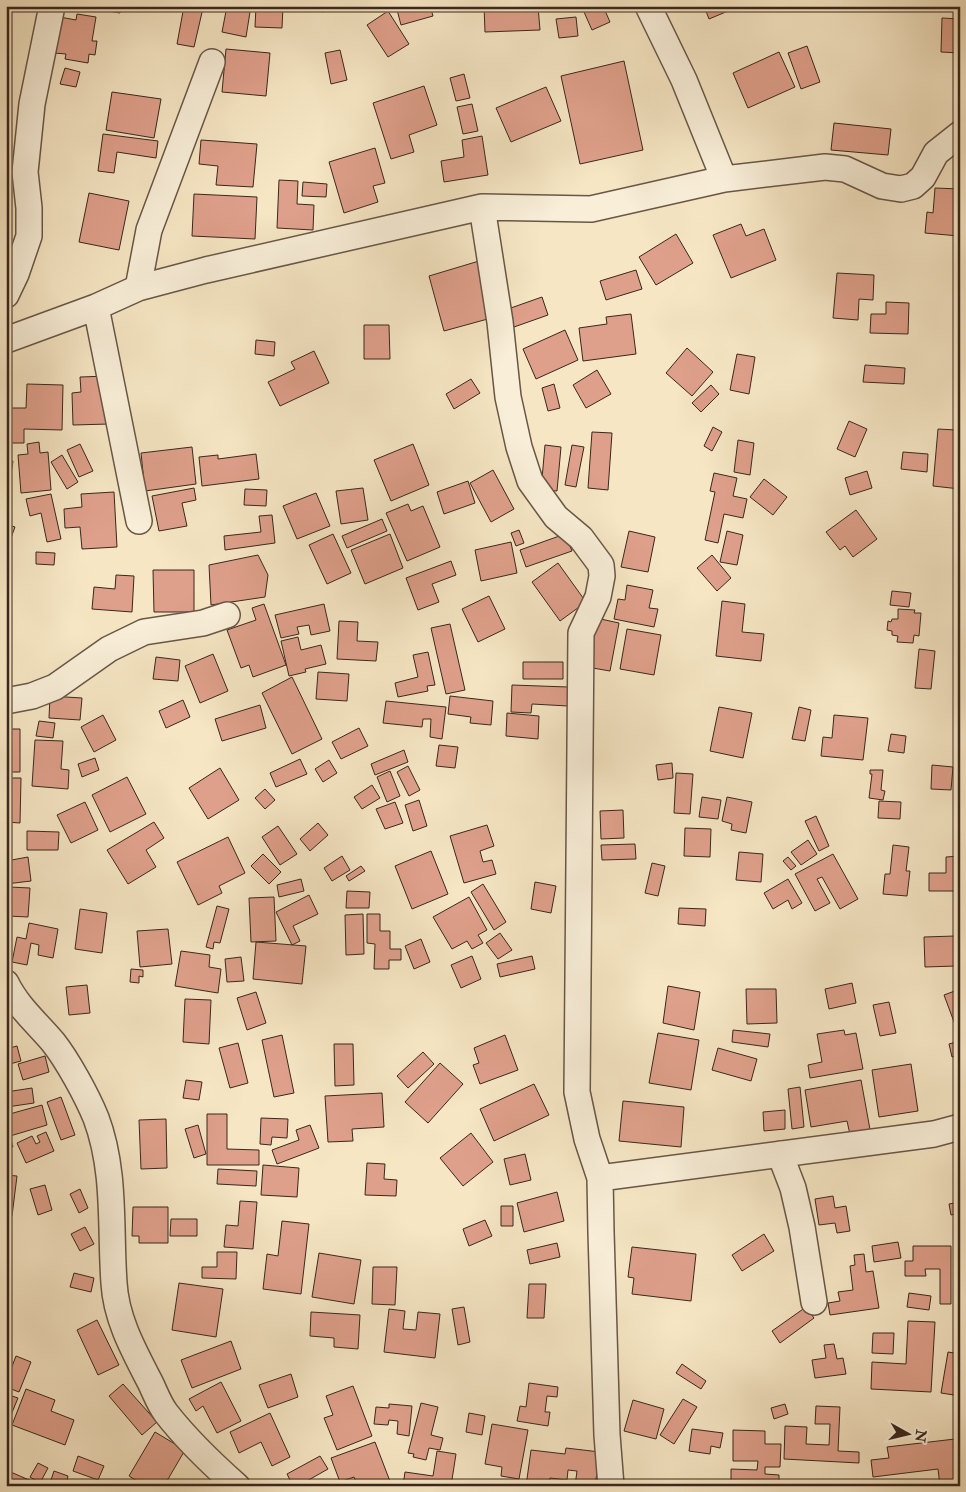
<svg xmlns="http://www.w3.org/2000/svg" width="966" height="1492" viewBox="0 0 966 1492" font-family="'IM FELL Double Pica',serif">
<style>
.building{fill:#dfa08b;stroke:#39271d}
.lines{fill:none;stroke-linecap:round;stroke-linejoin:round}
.street-casing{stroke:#685747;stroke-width:28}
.street{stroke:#f9efd9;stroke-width:25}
</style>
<rect width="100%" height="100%" fill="#f6e6c4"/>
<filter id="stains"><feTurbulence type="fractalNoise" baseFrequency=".004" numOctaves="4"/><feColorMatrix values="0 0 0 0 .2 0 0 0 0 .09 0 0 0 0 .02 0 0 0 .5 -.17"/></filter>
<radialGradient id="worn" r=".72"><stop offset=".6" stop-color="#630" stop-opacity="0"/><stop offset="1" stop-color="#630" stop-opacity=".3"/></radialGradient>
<!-- building -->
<path class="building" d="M78,6H121L120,13Z
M184,6L203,8L194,47L177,44Z
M227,6H245L244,11L250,12L246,37L222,32Z
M256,6H283L282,28L255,27Z
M320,6H341L322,12Z
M396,6H430L433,16L401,25Z
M484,6H538L540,30L485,32Z
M599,6H603L610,22L592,30L584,12Z
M704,6H740L709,19Z
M388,11L409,44L388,57L367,25Z
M77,14L96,17L92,41H97L95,55L89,54L88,63L65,59L66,54L54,53L60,17L76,20Z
M576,17L578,36L559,38L556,19Z
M942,18L960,19V53L941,52Z
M807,46L820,82L801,89L788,53Z
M226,49L270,53L266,96L222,92Z
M340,50L347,80L331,84L325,53Z
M779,52L795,87L748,108L733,73Z
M624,61L643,150L580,164L561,76Z
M65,68L80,72L76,87L60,84Z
M464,74L470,98L456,101L450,78Z
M424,86L437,125L409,135L414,152L391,159L373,103Z
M546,87L561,121L511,142L496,108Z
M112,92L161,99L154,138L106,130Z
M472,104L478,131L463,134L457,107Z
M834,123L891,129L888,155L831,150Z
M103,134L158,141L156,158L117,152L114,173L98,171Z
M482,136L488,175L444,182L441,161L464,157L462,140Z
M201,140L257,144L253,187L216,185L218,166L199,164Z
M375,148L385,183L373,186L378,202L344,213L329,162Z
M279,180L298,181L297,204L314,205L313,230L277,228Z
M303,182L327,184L326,197L302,196Z
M935,188L960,189V249H958L959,236L925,233L927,212L933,213Z
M89,193L129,201L119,250L79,242Z
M194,194L257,197L255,239L192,236Z
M741,224L746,236L764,229L776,260L731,278L713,235Z
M676,234L693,263L656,285L639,257Z
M479,261L495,317L444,331L429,276Z
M636,270L642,289L606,300L600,281Z
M837,273L874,275L873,300L859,299L858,320L833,318Z
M542,297L548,315L514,327L508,309Z
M886,302L909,303L908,334L870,333L871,314H886Z
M631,314L636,354L583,361L579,328L607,324L606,317Z
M364,325H389L390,359H364Z
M565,330L578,360L536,379L523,349Z
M256,340L275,342L274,356L255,354Z
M687,348L713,372L692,396L666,373Z
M314,351L329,383L280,406L268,382L295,369L291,362Z
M737,354L755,357L749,394L730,390Z
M865,365L905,368L904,384L863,382Z
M597,370L611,394L586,408L573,385Z
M108,376L109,424L73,425L72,393L81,392L80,377Z
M471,379L480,393L454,409L446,394Z
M27,384L63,385L62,430L24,429V443H6V408H26Z
M554,384L560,408L548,411L542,388Z
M711,385L719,394L701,412L692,403Z
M849,421L867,429L855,457L837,449Z
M713,427L722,432L712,451L704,446Z
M938,429L956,430L955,442H960V489L933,486Z
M592,432L612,433L608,490L588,488Z
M738,440L754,443L750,475L734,472Z
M39,442L40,453L48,452L51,490L21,493L18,455L28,454L27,444Z
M80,444L93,471L79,477L67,450Z
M413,444L429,485L391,501L374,460Z
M545,445L561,447L557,491L541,490Z
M572,445L584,447L576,487L565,485Z
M192,447L196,484L145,491L141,453Z
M903,452L928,454L927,472L901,469Z
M256,454L259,479L202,486L199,457L218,455V459Z
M62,455L78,482L67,489L51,462Z
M6,460L13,461L10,482L6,481Z
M493,470L514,509L491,522L470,483Z
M867,471L872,488L850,495L845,478Z
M714,473L737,478L733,496L747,499L743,518L724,514L718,543L705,540L715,492L710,491Z
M764,479L787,497L773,515L750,497Z
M468,481L475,503L444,514L437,492Z
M194,488L196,500L182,503L187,526L159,531L152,496Z
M363,488L368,520L341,524L336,491Z
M245,489L267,490L266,506L244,505Z
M114,492L117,547L82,549L80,527L65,528L64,509L82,507L81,494Z
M316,493L330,526L297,539L283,506Z
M51,494L61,539L47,542L41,513L30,516L26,499Z
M408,504L411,511L423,506L440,547L407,561L386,513Z
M856,510L877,539L853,557L845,546L840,550L826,532Z
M272,515L275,543L225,550L224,536L261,532L259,516Z
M382,519L387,531L347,548L342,536Z
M6,524L15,527L8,546H6Z
M519,530L524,543L516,546L511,533Z
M629,531L655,537L648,572L621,567Z
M727,531L743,535L737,565L720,562Z
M333,534L351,573L327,584L309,545Z
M390,534L403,568L365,584L351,550Z
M565,534L572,551L526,567L520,550Z
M511,542L517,573L481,581L475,550Z
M36,552L55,553L54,565L36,564Z
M258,555L268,575L265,597L211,605L209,565Z
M712,555L731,578L717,591L697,568Z
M451,561L456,575L432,584L439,602L418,610L406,578Z
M558,563L586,602L560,621L532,582Z
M153,570H194V612H154Z
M116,575L134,576L132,612L92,609L94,587L115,589Z
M627,585L653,590L649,608L658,609L654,627L614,619L618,599L625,600Z
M892,591L911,593L909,607L890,605Z
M489,596L505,629L478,642L462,609Z
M722,601L745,604L742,632L764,634L761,661L716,656Z
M264,604L286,665L253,677L249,665L241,668L227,630L256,620L252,608Z
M324,604L330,631L311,635L309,625L297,627L299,634L281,638L275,615Z
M898,609L915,610L914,613H921L919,636L914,635L913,643L897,642L898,636L892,635V631L887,630L888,621L891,622L892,619H898Z
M596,618L619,623L610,671L587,667Z
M339,621L358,622L357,641L378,642L376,661L337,659Z
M450,624L465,690L446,694L431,628Z
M627,629L661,635L654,675L620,669Z
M298,637L301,650L321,645L326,664L305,669L306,672L289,676L281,641Z
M919,649L935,651L931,689L915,688Z
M428,652L435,685L427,686L428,691L398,697L395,683L418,677L413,655Z
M213,654L228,691L200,703L185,666Z
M156,657L180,660L178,681L153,679Z
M523,662H563V679H523Z
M318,672L349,674L347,701L316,699Z
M292,677L322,739L292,754L262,693Z
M512,685L568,687V706L532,704L531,713L511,712Z
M50,696L82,698L80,720L49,718Z
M450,696L493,701L491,725L470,723L471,717L448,714Z
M183,700L190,717L166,728L159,711Z
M386,701L446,707L442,739L430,737L431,719H423L422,727L383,723Z
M260,705L266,728L222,741L215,719Z
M719,707L752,713L743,758L710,751Z
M799,707L811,710L805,741L792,739Z
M507,713L539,716L538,739L506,736Z
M103,715L116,740L94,752L81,727Z
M834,715L868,718L863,760L821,756L823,737L832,738Z
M39,721L55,723L53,738L36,736Z
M359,728L368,746L341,759L332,742Z
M6,729H20V772H6Z
M891,734L906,736L904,753L888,751Z
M35,740L63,741L61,769L69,770L68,789L32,786Z
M439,745L458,747L455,768L436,766Z
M404,750L408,762L375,775L371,764Z
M95,758L99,770L82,777L78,764Z
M300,759L307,774L276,787L270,773Z
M329,760L337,773L323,782L315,769Z
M672,763L673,778L658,780L656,765Z
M932,765L953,767L951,790L931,789Z
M408,766L420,790L409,796L397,772Z
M220,768L239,800L208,819L189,788Z
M870,770H883L881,790L885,791L883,800L869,798L872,774H870Z
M390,771L400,796L387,802L377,777Z
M676,773L693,774L690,814L674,813Z
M127,777L146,814L110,832L92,795Z
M6,778H21L20,823L6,822Z
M372,785L380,798L362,809L354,797Z
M265,789L275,800L265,809L255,798Z
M702,797L721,800L718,819L699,817Z
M727,797L752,802L746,833L731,830L732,824L722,821Z
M419,800L427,826L413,831L405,805Z
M879,801L901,802L900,819L878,818Z
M85,802L98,830L71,843L57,815Z
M395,802L403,823L385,829L376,809Z
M623,810L624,838L601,839L600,811Z
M816,816L829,846L819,851L805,821Z
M154,822L164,838L146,850L156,867L128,884L107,850Z
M318,823L328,835L310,851L300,839Z
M487,825L494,846L480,851L483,862L492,860L496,874L464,883L450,836Z
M278,826L297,854L280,865L262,837Z
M685,828L711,829L710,857L684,856Z
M27,831L59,832L58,850H27Z
M228,837L245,873L219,886L222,893L198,905L177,862Z
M808,840L817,854L801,865L791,852Z
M635,844L636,859L602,860L601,845Z
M893,845L909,847L906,871H910L907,896L883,894L885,874H890Z
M431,851L448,894L412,909L395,866Z
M739,852L763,854L761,882L736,880Z
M263,854L281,872L269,884L251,866Z
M833,854L858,899L840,909L822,877L817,879L830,903L815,911L795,874Z
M342,856L350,870L332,881L324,868Z
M960,856V891H929V873H946V857Z
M28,857L31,881L6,884V861Z
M788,857L796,866L791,870L783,861Z
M652,863L665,866L658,896L645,893Z
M361,866L365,871L349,881L346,876Z
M301,879L304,891L279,897L277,885Z
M788,879L802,903L792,909L788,900L773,909L764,893Z
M535,882L556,886L551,913L531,909Z
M483,884L506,922L494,930L471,892Z
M9,887L30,888L28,917L8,916Z
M347,891L370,892L369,908H346Z
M309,895L318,914L293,926L300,941L292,945L276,912Z
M274,897L276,941L251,942L249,898Z
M469,897L487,930L478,935L483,943L472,949L467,941L452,949L433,917Z
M217,906L229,909L220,943L214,942L213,949L206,947Z
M679,908L706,909L705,926L678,924Z
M80,909L107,913L102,953L75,949Z
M363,914L364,954L346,955L345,915Z
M367,914H380V931H390V949H401V960H389V969H374L375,944L367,943Z
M29,923L58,929L53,958L38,955L39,945L31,943L27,965L12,962L17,937L26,939Z
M168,929L172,964L140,967L137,931Z
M500,933L512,950L498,959L486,943Z
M955,936L956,966L925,967L924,937Z
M421,939L430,962L414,969L405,946Z
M256,942L306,946L302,984L253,979Z
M181,951L210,955L209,967L221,969L218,993L175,986Z
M472,956L481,979L461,988L451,965Z
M532,956L535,969L500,977L497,964Z
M241,957L244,981L227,982L225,959Z
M131,969L143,970V977L139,976V983L130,982Z
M852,983L856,1003L829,1009L825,989Z
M87,985L90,1013L69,1015L66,987Z
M668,986L700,992L694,1030L663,1023Z
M746,989H776L777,1023L747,1024Z
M960,989V1038L944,995Z
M256,992L266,1023L247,1030L237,998Z
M185,999L211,1000L209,1044L183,1042Z
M889,1002L896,1033L880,1036L873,1005Z
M733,1030L770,1034L768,1047L732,1042Z
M844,1030L845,1035L856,1033L863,1069L810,1078L808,1065L822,1062L817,1034Z
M658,1033L699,1040L691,1090L649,1083Z
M282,1035L294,1093L274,1097L262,1040Z
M505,1035L518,1070L480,1084L473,1065L479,1063L474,1048Z
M960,1041V1055L952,1057L949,1044Z
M238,1043L248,1083L230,1088L219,1048Z
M334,1044H353L354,1085L335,1086Z
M17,1046L21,1061L6,1065V1049Z
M718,1048L757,1059L751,1081L712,1070Z
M423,1052L434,1064L408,1088L397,1076Z
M45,1056L49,1072L23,1080L18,1064Z
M440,1063L463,1084L428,1123L405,1102Z
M911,1064L918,1111L879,1117L872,1070Z
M186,1080L202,1082L199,1100L183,1098Z
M861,1080L871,1135L851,1139L847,1121L811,1127L805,1090Z
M534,1084L549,1115L494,1141L480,1109Z
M800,1087L804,1127L792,1129L788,1089Z
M32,1088L34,1103L7,1107L6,1092Z
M382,1093L384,1127L352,1129L353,1141L328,1142L325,1096Z
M61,1097L75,1135L61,1140L47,1102Z
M623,1101L684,1107L681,1147L619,1141Z
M42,1105L47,1125L10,1136L13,1147L6,1149V1115Z
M785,1110V1129L764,1131L763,1112Z
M207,1114H227V1149L259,1150V1165H207Z
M261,1118L288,1119L287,1138L272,1137L271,1145L260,1144Z
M166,1119L167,1168L141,1169L139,1120Z
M198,1125L206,1154L194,1158L185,1129Z
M310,1125L319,1148L277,1164L272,1150L299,1140L296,1130Z
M46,1132L54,1151L26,1163L17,1143L32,1136L36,1144L40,1142L37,1136Z
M471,1133L493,1162L463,1186L440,1158Z
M525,1154L531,1180L510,1185L504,1159Z
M367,1163L385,1164L384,1179L397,1180L396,1196L365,1195Z
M263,1165L299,1168L297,1197L261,1195Z
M218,1169L257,1171L256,1186L217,1184Z
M6,1175L17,1176L12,1216L6,1215Z
M45,1185L52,1210L38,1215L30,1189Z
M80,1189L88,1208L79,1213L70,1194Z
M557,1192L564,1221L524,1232L517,1203Z
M833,1196L835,1208L846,1206L850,1231L837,1233L835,1223L819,1225L815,1199Z
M240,1201L257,1202L253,1249L224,1247L226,1225L238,1226Z
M960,1202V1213L951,1215L949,1204Z
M501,1206H513V1226H501Z
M133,1207H168V1243H139V1236H132Z
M171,1219H197V1236H170Z
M485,1220L492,1236L469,1246L463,1229Z
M282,1221L309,1224L301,1294L263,1289L267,1254L278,1256Z
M85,1227L94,1244L80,1251L71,1234Z
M764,1234L774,1251L742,1271L732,1255Z
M898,1242L901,1258L874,1262L872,1246Z
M557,1243L560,1257L530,1264L527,1250Z
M913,1246H951V1304H940V1269H925L926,1276H905V1261H913Z
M632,1247L696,1254L691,1301L632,1294L634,1278L628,1277Z
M217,1252H237L236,1279L202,1278V1267H217Z
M319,1253L361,1260L354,1304L312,1297Z
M864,1254L866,1272L873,1271L879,1308L830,1315L828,1303L840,1301L838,1292L853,1290L850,1266L855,1265L854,1255Z
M373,1267H397L395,1305L372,1304Z
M74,1273L94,1278L91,1292L70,1287Z
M179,1283L223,1289L216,1337L172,1330Z
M529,1284H546L544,1318H527Z
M909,1293L931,1296L929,1310L907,1307Z
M464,1307L470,1342L458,1345L452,1309Z
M806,1307L814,1318L780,1343L772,1331Z
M389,1309L405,1311L403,1329L416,1330L418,1312L440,1314L435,1358L384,1352Z
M311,1312L360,1315L358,1349L334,1347V1338L310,1336Z
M97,1320L119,1365L98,1375L77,1330Z
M908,1321L935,1322L931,1392L871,1389L872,1362L906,1364Z
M873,1333H894L893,1354L872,1353Z
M231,1341L241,1369L192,1388L181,1360Z
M834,1344L837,1359L843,1358L846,1374L815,1378L812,1360L826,1358L824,1345Z
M948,1352L960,1354L954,1395L941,1393Z
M16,1356L31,1362L19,1392L6,1387V1382Z
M682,1364L706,1381L701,1389L676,1373Z
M291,1374L298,1397L268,1408L259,1385Z
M221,1382L241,1421L217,1433L203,1406L196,1411L189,1399Z
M529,1383L558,1387L557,1397L547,1396L545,1412H550L548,1426L517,1421L520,1406L526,1407Z
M123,1384L157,1422L142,1435L109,1396Z
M353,1386L372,1436L337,1450L324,1418L333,1415L326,1396Z
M26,1389L55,1400L51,1411L74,1420L65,1445L12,1425Z
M6,1394L18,1398L6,1427Z
M683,1399L697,1407L674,1444L660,1435Z
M633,1400L664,1409L656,1439L624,1431Z
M421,1403L438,1407L431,1435L443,1438L440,1450L429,1448L426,1460L413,1457L414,1454L408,1453Z
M389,1404L412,1406L409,1436L397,1434L398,1421L389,1420L388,1425L374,1424L376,1407L389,1408Z
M785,1404L788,1414L774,1419L771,1408Z
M816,1406L840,1407L838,1451L859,1452V1463L784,1459L785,1426L807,1427L806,1444L829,1445L830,1424H815Z
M270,1413L290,1457L272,1466L261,1442L239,1453L230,1432Z
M469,1413L485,1416L482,1435L466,1432Z
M492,1424L528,1430L519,1479L501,1476L502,1467L485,1464Z
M692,1429L723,1433L720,1448L711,1446L710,1454L689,1451Z
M733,1430L765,1431V1444H781L780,1467H765V1474L779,1475V1483L731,1481V1469L757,1470L758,1461H733Z
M155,1432L185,1450L164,1486H145L129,1476Z
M955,1439L960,1486H940L938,1469L873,1477L871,1460L889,1458L887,1447Z
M375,1442L391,1484L385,1486H358L354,1477L340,1482L331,1458Z
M566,1448L600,1452L595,1486H575L577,1471L568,1470L567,1480L550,1478L549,1486H526L531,1450L565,1454Z
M437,1451L456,1454L451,1486H403L405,1472L433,1476Z
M78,1456L104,1466L98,1480L73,1471Z
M320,1456L328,1469L298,1486H293L287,1474Z
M38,1463L48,1468L40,1483L30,1477Z
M6,1470L36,1483L35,1486H6Z
M54,1471L68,1476L66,1485L67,1486H49Z"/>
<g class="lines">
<!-- street casing -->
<g class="street-casing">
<path id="street" d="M648,6L684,80L724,179
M482,207L500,322L508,397L519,447L530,481L556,517L581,538L601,565L602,576L598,597L581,633L577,1092L587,1139L600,1178L601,1232L607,1435L611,1486
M138,288L149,230L212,62
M6,295L16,274L29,236V208L25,172L32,104L52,6
M96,307L139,521
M6,340L96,307L138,288L206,270L482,207L591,209L724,179L825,167L845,169L882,186L901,189L913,186L923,177L936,153L960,134
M6,701L32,696L55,687L109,649L144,632L203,623L227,615
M6,983C17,1006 37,1023 53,1042C68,1061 87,1096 96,1118C116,1171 110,1228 114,1283C116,1319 134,1351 150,1382C155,1392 159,1404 166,1413C187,1440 211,1463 237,1486
M780,1154L793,1188L802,1227L814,1302
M600,1178L934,1134L960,1127"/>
</g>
<!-- street -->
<use href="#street" class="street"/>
</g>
<!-- margin -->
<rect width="966" height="1492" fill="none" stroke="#f6e6c4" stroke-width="25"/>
<rect x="8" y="8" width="951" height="1477" fill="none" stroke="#39271d" stroke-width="2.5"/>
<rect x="12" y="12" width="941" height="1467" fill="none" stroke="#39271d"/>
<!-- north arrow -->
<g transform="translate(908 1434) rotate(98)" stroke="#f9efd9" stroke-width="4" paint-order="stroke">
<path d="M0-4L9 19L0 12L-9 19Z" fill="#39271d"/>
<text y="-8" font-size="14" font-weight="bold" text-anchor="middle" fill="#39271d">N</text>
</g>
<rect width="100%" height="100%" filter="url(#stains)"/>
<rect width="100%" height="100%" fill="url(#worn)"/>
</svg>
